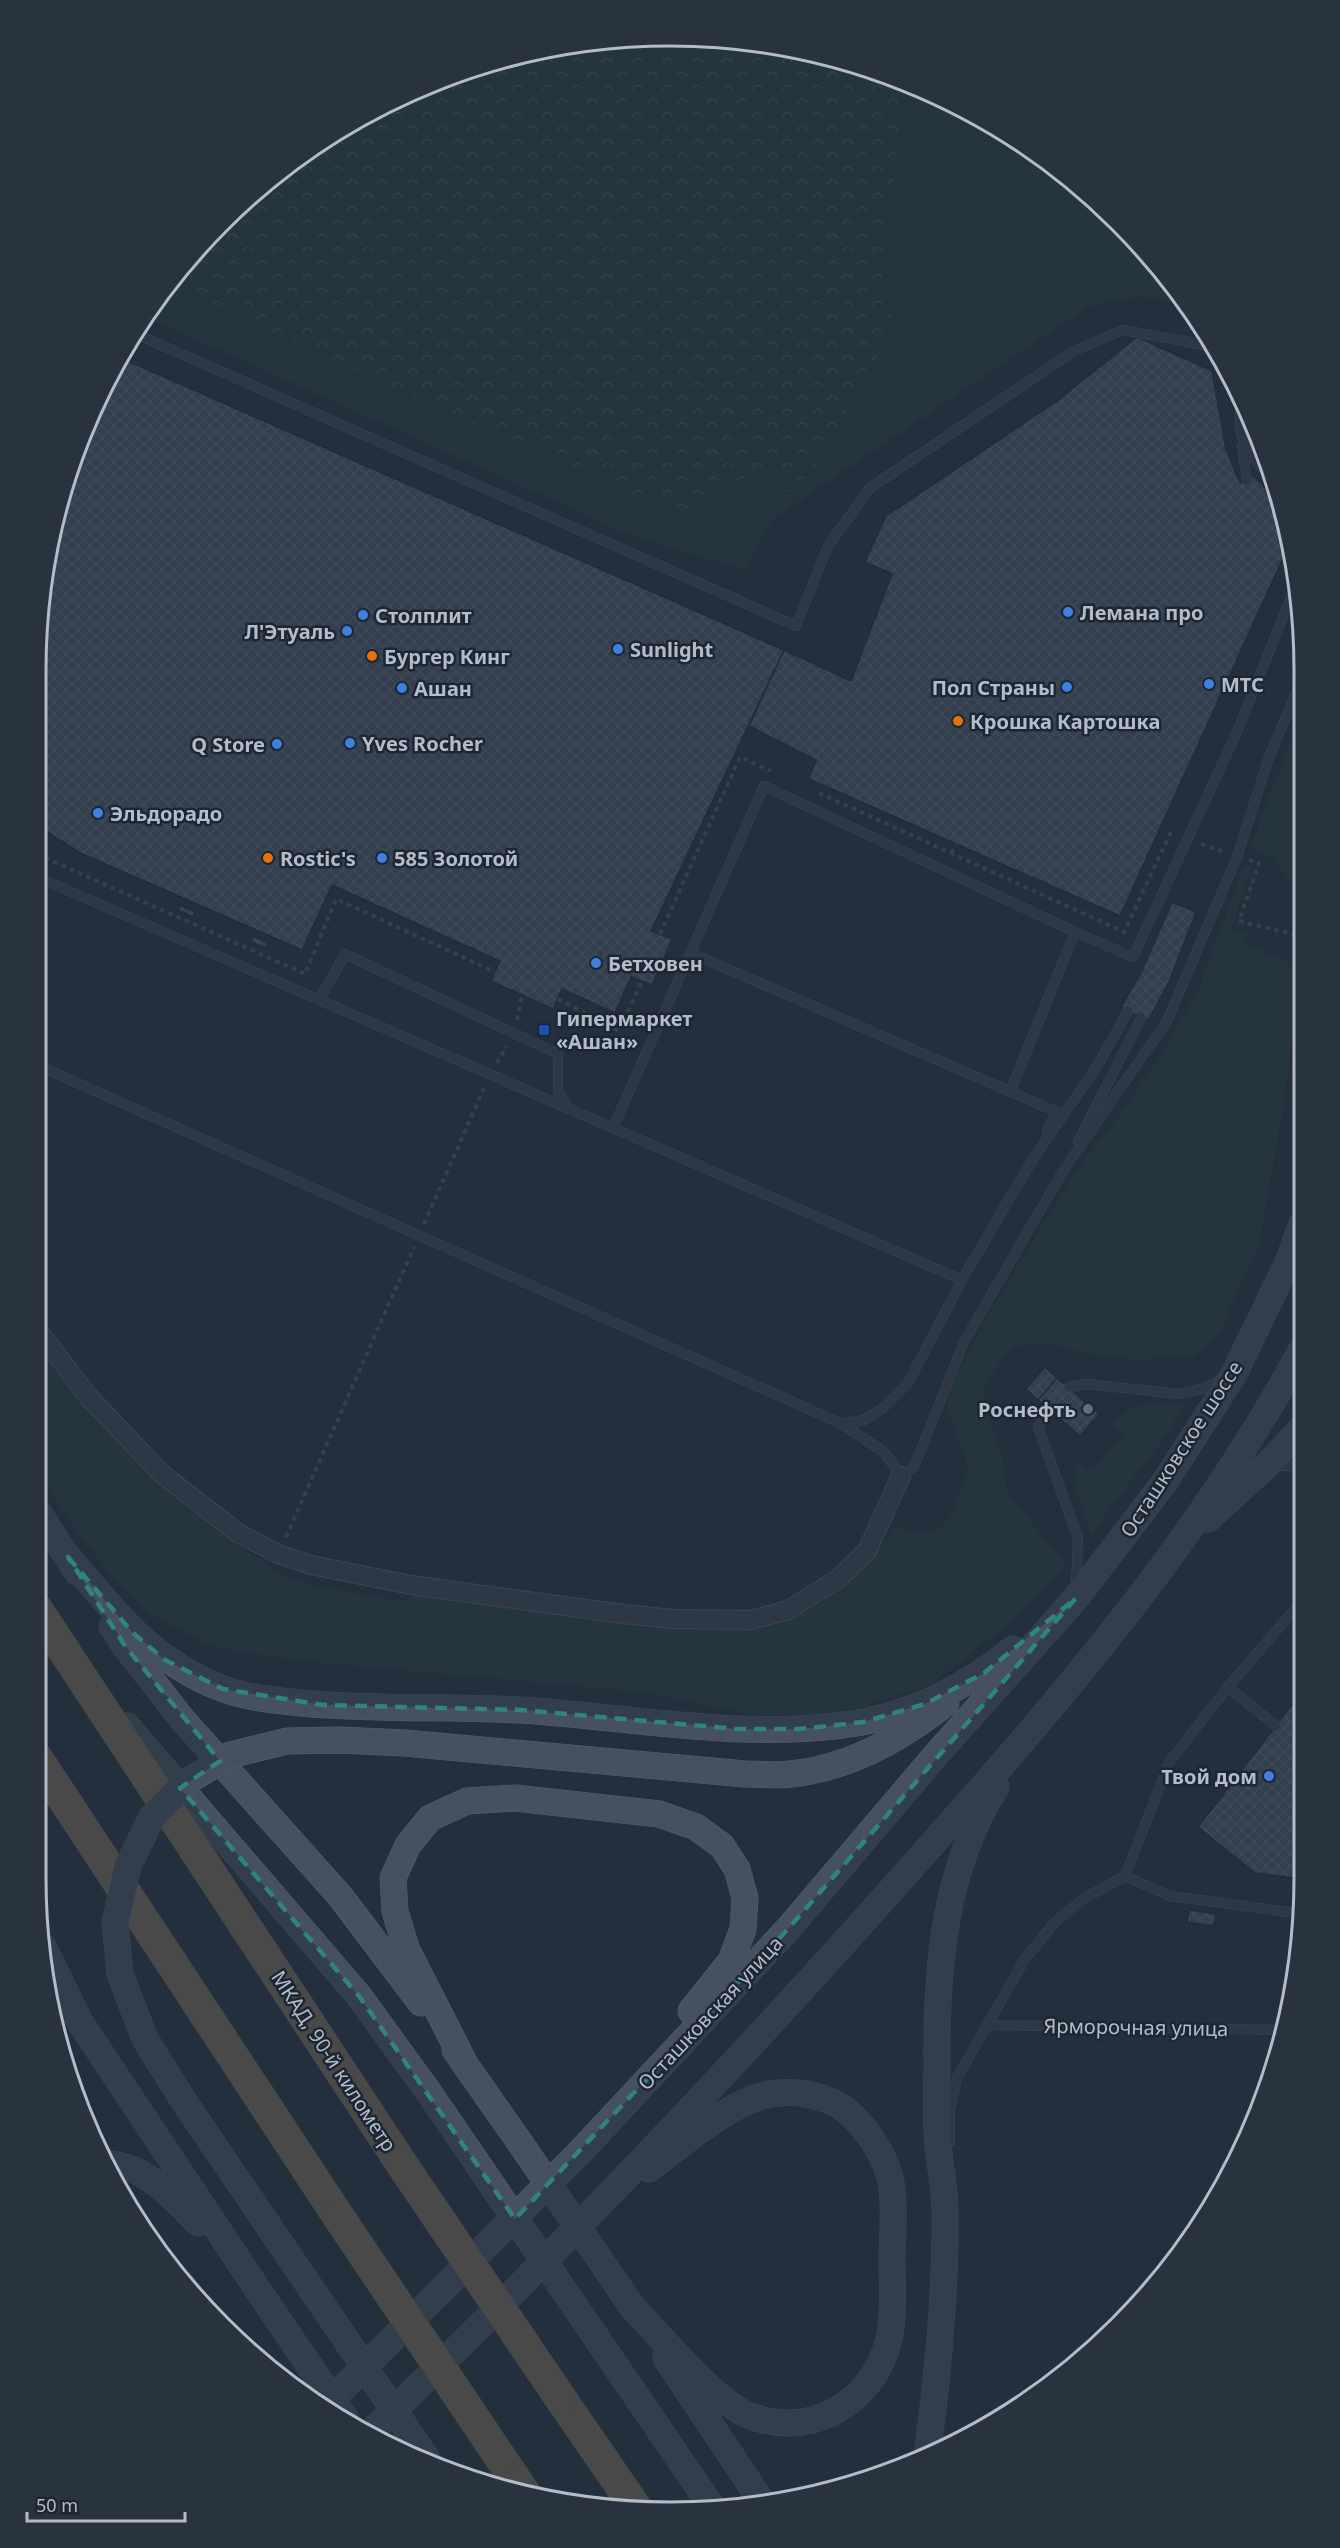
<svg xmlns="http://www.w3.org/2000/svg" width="1340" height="2548" viewBox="0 0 1340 2548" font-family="'Noto Sans',sans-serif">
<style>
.green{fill:#263c3f}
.forest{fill:url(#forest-crowns)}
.building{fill:url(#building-cross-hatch);stroke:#1f2835;stroke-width:1.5}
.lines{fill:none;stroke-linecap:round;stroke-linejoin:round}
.lane-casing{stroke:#565f6c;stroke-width:10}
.street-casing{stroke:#565f6c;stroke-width:20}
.secondary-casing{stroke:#565f6c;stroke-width:27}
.highway-casing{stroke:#434c59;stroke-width:33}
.path{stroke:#44595c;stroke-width:4;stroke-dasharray:4.5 4.5;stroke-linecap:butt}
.lane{stroke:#38414e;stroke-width:9}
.street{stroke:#38414e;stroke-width:18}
.secondary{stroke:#465061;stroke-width:26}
.highway{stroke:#746855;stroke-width:32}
.secondary-bridge-casing{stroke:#565f6c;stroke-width:27;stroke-linecap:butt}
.highway-bridge-casing{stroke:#434c59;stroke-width:33;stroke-linecap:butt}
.secondary-bridge{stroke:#465061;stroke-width:26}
.highway-bridge{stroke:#746855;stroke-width:32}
.marked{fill:none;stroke:#308480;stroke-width:4.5;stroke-dasharray:12 8;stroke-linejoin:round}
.shop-dot{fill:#3f7fe0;stroke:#1d2633;stroke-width:2}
.food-dot{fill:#e8710a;stroke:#1d2633;stroke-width:2}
.transit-dot{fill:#1a4fb4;stroke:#1d2633;stroke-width:2}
.service-dot{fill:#5c6f8a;stroke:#1d2633;stroke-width:2}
.labels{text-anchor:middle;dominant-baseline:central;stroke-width:5;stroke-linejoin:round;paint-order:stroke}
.poi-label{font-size:20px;font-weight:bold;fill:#b4bcc9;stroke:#1d2633;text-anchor:start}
.street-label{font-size:20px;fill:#b4bcc9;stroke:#1d2633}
.rim{fill:none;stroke:#b4bcc9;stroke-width:3}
</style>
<defs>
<pattern id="forest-crowns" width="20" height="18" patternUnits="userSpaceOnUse" patternTransform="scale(1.5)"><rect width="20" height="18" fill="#263c3f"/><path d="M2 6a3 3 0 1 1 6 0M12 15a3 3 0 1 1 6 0" fill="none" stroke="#435659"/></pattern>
<pattern id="building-cross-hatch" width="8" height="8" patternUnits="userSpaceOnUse" patternTransform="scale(1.5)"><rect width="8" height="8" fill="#455162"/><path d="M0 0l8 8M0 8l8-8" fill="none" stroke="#5d6877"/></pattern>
</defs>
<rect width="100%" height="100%" fill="#242f3e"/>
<!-- green -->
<path class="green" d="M907,85L951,102L1088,193L1173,284L1186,307C1147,291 1129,297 1089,307L772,519L745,570L632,536L146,317L166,285L681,517L768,463L789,493L894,325L881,264Z
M1299,722V892L1271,857L1251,849L1263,811Z
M1244,866L1252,869L1231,928L1246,934L1244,942L1289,963L1300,976L1283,1108L1259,1244L1220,1331L1194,1356L1134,1360L1084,1353L1049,1343L1029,1344L1013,1348L1003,1358L985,1386L984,1401L1003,1461L1007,1492L1066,1565L1004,1628L930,1685L860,1708L808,1716L748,1714L644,1692L324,1663L261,1655L208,1645L154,1616L125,1591L79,1535L36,1469L37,1350L86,1405L230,1538L277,1573L307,1584L403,1602L425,1591C504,1606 584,1622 664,1626C710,1629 756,1631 799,1614C839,1598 871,1559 897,1527C907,1529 919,1534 930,1532C954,1527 961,1488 969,1469L947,1407L952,1385L989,1313L1074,1174L1125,1108L1166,1048L1199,988Z
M1156,1403H1173L1182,1406L1169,1432L1091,1534L1076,1487L1074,1468L1080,1462L1091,1472L1125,1435L1113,1424L1133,1407Z"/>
<!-- forest -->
<path class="forest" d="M712,37L834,58L907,85L881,264L894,325L810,474L789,493L768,463L681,517L166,285L252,193L353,121L467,70L588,41Z"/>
<!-- building -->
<path class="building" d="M1137,337L1212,371L1226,449L1240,483L1254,476L1276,501L1288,547L1120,916L809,779L816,760L749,726L784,650L851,681L892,574L865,562L886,516L1057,401Z
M121,358L784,650L651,931L672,939L652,985L631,977L615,1013L562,989L553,1009L491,981L500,961L332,885L302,950L78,852L37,825V629L58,506L102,389Z
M1172,902L1196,912L1169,982L1148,1021L1121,1007L1141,973Z
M180,905L195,912L193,917L178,910Z
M253,936L268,943L266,948L251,942Z
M1045,1367L1057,1378L1038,1400L1026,1389Z
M1057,1378L1099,1414L1080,1436L1038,1400Z
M1302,1692L1303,1879L1255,1873L1198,1827Z
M1189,1910L1216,1914L1214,1926L1187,1922Z"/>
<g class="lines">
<!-- lane casing -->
<g class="lane-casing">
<path id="lane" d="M136,334L796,626L828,546L870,488L1074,351L1123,330L1200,344L1210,348
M1242,404C1234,431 1247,456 1268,473
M1242,446L1247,480
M37,877L962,1280
M1075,932L1133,957L1237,732L1297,582
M691,953L1057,1112L1047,1131
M319,1000L345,954L558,1054V1092L569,1109
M37,1065L842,1424L884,1452L901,1476L914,1467L964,1342L1063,1171L1167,1021L1237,857L1268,760L1299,686
M613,1128L764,786L1075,932L1010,1092
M1078,1142L1141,1018
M1069,1387L1087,1384L1179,1394L1202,1389L1221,1380
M1050,1410L1038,1427L1078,1538L1076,1586
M842,1424L864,1420L883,1408L908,1383L962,1280L1008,1201L1034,1158L1099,1063L1128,1011
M1271,1466H1296L1301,1468
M1276,1726L1228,1687L1302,1601
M1125,1876L1170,1896L1303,1914
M987,2025L1284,2030
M950,2143V2110L957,2078L1025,1959L1054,1923L1083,1899L1125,1876L1170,1761L1228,1687"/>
</g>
<!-- street casing -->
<g class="street-casing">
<path id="street" d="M37,1329L88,1396L162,1474L238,1533L278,1554L311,1565L411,1585L623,1614L673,1619L751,1620L788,1610L838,1579L867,1551L901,1476"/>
</g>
<!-- secondary casing -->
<g class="secondary-casing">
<path id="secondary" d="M36,1509L77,1572
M1208,1519L1266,1466L1301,1429
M68,1557C116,1613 150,1660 221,1688C246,1698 275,1700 301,1703C374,1710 448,1706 521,1710C634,1717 750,1742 863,1722C919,1711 969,1685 1013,1649
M112,1626L125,1646L182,1719L340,1896L421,2003
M127,1726L359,1996L430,2094
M405,1743L745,1774C760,1774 776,1776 791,1774C850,1768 901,1739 946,1703
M43,1947L80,2022L258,2290
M455,2050L525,2150
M465,2064L406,1948L395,1911L393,1878L408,1845L430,1818L467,1801L515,1798L659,1814L696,1827L722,1846L737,1869L745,1898L743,1929L731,1961L691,2011
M107,2164C145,2165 173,2197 198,2223
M633,2308C661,2336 718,2406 753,2417C819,2440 883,2394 891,2327C894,2305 892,2281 892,2259C892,2236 895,2213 892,2190C889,2157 858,2110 825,2099C808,2093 789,2091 772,2094C734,2098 680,2146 649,2169
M666,2358L762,2502
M323,2408L581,2151L788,1929L935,1756L1076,1598L1164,1483L1234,1374L1289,1260L1301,1226
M370,2433C555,2256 732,2069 903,1877C1049,1713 1196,1546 1301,1351
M927,2456C938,2374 946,2294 945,2212C945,2189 940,2167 938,2144C935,2119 937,2092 937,2067C936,1971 943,1871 996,1787"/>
</g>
<!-- highway casing -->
<g class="highway-casing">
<path id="highway" d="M36,1608L401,2163
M36,1757L338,2216
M561,2399L638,2511
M500,2457L525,2494"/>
</g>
<!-- path -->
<path class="path" d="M819,793L1124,932L1170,834L1173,835
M1201,844L1225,852
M951,853L957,845
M37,854L305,974L336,899L495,972
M1249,860L1259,863L1239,921L1300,936
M660,934L740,757L771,771
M558,999L619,1031L642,981
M517,1020L522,995
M497,1063L507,1046
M424,1224L484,1088
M286,1537L414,1247"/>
<!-- lane -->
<use href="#lane" class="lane"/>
<!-- street -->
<use href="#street" class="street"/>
<!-- secondary -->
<use href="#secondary" class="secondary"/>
<!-- highway -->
<use href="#highway" class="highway"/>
<!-- secondary-bridge casing -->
<g class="secondary-bridge-casing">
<path id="secondary-bridge" d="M405,1743L340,1740L287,1741L230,1755L188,1781L152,1817L128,1866L115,1922L120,1974L145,2039L185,2103L431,2465
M430,2094L714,2510
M525,2150L633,2308
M258,2290L347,2421"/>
</g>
<!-- highway-bridge casing -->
<g class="highway-bridge-casing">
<path id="highway-bridge" d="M401,2163L561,2399
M338,2216L500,2457"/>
</g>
<!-- secondary-bridge -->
<use href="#secondary-bridge" class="secondary-bridge"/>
<!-- highway-bridge -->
<use href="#highway-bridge" class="highway-bridge"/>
</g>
<!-- marked area -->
<path d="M0 0H1340V2548H0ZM68,1557L132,1632L165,1660L223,1689L323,1705L520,1710L738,1729H800L863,1722L925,1704L984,1673L1076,1598L788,1929L515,2219L359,1996L180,1788L220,1761L125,1646Z" fill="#242f3e" fill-opacity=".55" fill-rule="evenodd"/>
<path class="marked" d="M68,1557L132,1632L165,1660L223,1689L323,1705L520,1710L738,1729H800L863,1722L925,1704L984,1673L1076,1598L788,1929L515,2219L359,1996L180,1788L220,1761L125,1646Z"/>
<!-- markers -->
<g class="shop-dot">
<circle cx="1068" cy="612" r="6"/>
<circle cx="363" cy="615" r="6"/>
<circle cx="347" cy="631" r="6"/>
<circle cx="618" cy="649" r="6"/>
<circle cx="1209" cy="684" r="6"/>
<circle cx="1067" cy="687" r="6"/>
<circle cx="402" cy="688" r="6"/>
<circle cx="350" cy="743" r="6"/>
<circle cx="277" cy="744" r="6"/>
<circle cx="98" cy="813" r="6"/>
<circle cx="382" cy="858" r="6"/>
<circle cx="596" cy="963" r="6"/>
<circle cx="1269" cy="1776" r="6"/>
</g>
<g class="food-dot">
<circle cx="372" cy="656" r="6"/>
<circle cx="958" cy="721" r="6"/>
<circle cx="268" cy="858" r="6"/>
</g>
<rect class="transit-dot" x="538" y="1024" width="12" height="12" rx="3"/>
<circle class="service-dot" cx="1088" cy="1409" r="6"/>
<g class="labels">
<!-- poi labels -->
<g class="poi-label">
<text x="1080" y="612">Лемана про</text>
<text x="375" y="615">Столплит</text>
<text x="335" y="631" text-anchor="end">Л'Этуаль</text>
<text x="630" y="649">Sunlight</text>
<text x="384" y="656">Бургер Кинг</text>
<text x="1221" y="684">МТС</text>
<text x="1055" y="687" text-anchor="end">Пол Страны</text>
<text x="414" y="688">Ашан</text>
<text x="970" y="721">Крошка Картошка</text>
<text x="362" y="743">Yves Rocher</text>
<text x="265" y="744" text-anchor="end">Q Store</text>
<text x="110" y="813">Эльдорадо</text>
<text x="280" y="858">Rostic's</text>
<text x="394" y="858">585 Золотой</text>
<text x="608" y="963">Бетховен</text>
<text x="556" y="1018">Гипермаркет<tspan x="556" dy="23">«Ашан»</tspan></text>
<text x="1076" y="1409" text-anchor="end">Роснефть</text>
<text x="1257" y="1776" text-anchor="end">Твой дом</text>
</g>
<!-- street labels -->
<g class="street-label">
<text transform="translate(1181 1449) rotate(-57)">Осташковское шоссе</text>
<text transform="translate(710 2013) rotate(-47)">Осташковская улица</text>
<text transform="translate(1136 2027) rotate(1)">Ярморочная улица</text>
<text transform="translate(334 2061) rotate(57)">МКАД, 90-й километр</text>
</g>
</g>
<!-- crop -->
<path d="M0 0H1340V2548H0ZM670 46H670A624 624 0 0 1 1294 670V1878A624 624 0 0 1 670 2502H670A624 624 0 0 1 46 1878V670A624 624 0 0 1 670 46Z" fill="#29323f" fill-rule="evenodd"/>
<path class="rim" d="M670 46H670A624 624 0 0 1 1294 670V1878A624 624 0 0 1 670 2502H670A624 624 0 0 1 46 1878V670A624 624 0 0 1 670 46Z"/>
<!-- scale -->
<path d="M27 2512v9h158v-9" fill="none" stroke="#b4bcc9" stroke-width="3"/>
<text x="36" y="2512" font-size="18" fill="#b4bcc9" stroke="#1d2633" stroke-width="4.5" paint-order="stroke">50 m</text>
</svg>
